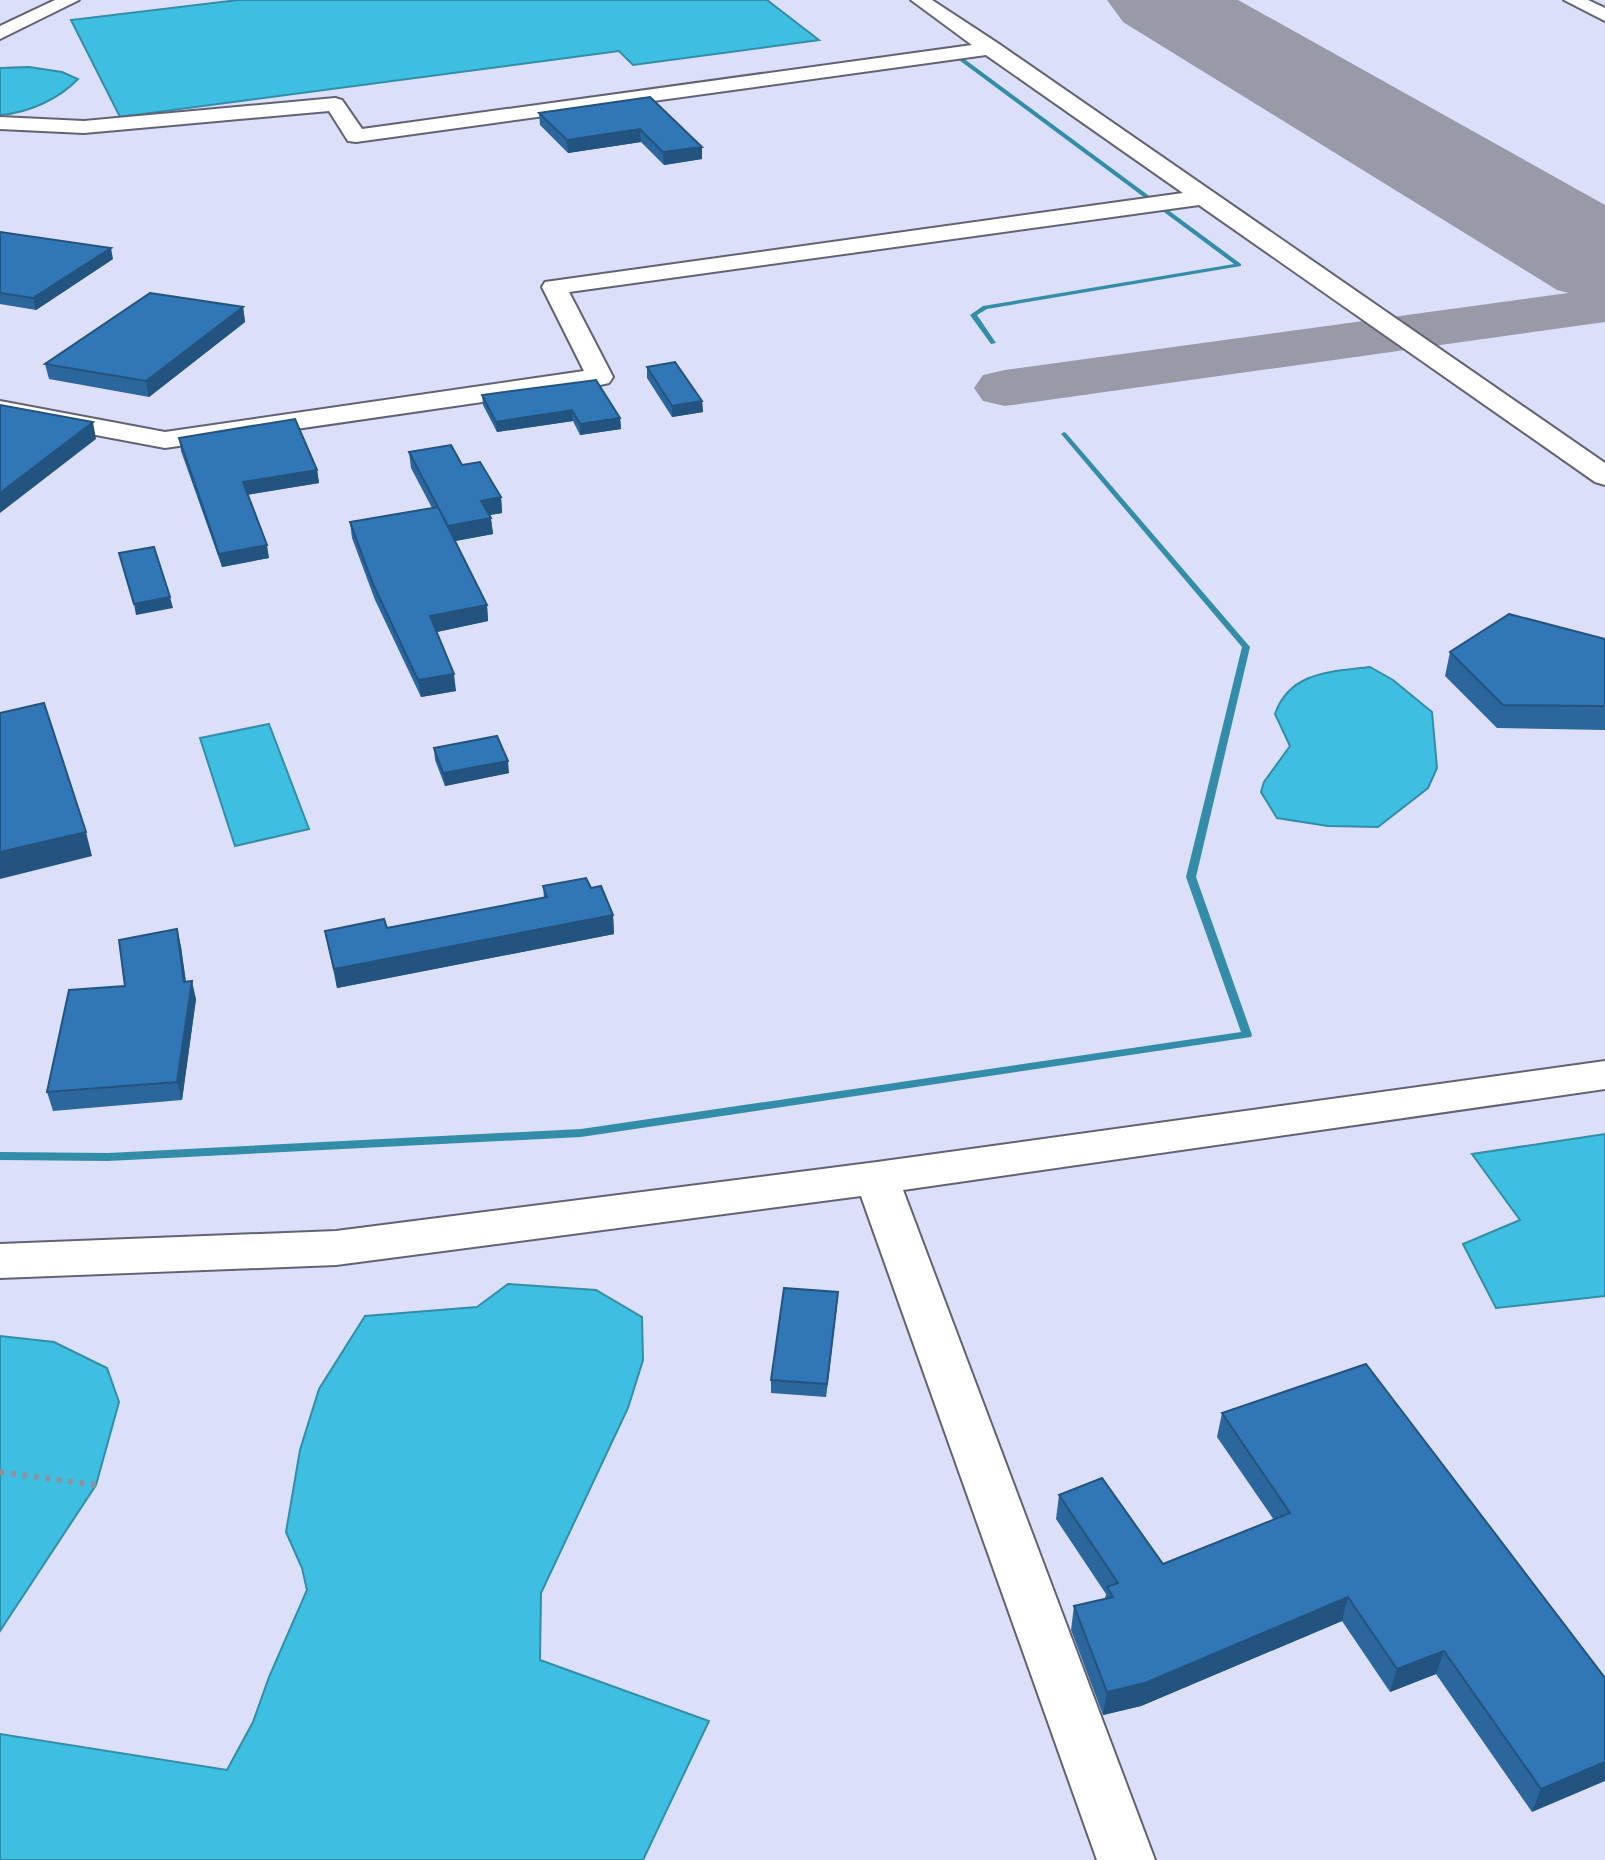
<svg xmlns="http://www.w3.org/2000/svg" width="1605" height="1860" viewBox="0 0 1605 1860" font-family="'Alegreya Sans',sans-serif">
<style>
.built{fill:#dbdff9}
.water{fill:#3ebfe2;stroke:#338da8;stroke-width:2}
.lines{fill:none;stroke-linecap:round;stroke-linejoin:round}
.stream{fill:#338da8;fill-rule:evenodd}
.taxiway{fill:#989aa8;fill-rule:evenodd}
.runway{fill:#989aa8;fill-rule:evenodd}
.minor-casing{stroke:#616373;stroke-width:4}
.path{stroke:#8f919f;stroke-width:6;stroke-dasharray:4.5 7;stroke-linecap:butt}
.minor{fill:#fff;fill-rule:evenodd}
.wall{fill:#2b669c}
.shaded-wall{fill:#23537f}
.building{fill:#3277b5;stroke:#23537f;stroke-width:2}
</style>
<rect width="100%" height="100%" fill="#e8ebfe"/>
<!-- built -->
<path class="built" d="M0,0H1605V1860H0Z"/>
<!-- water -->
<path class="water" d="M238,0H767L819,40L633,65L619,51L120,117L71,20Z
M29,67L62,72L78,79C59,99 28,113 0,115V68Z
M1370,667L1393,680L1432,712L1437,768L1428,788L1378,827L1328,826L1277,818L1261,792L1264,782L1290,746L1275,714C1290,671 1331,672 1370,667Z
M269,724L309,829L235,846L200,738Z
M1605,1134V1296L1496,1308L1463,1244L1520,1220L1472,1154Z
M508,1284L596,1290L642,1317L643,1360L628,1408L541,1593L540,1660L709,1721L643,1860H0V1734L227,1770L253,1722L269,1677L307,1590L302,1568L286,1532L300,1450L319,1389L365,1316L477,1307Z
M0,1336L54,1342L107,1368L119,1402L96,1485L0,1631Z"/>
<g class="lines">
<!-- stream -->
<path class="stream" d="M959,58H963L1241,264V266L987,309L977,315L996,343L991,344L970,315L983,306L1234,264L959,60Z
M1064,432L1066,433L1250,647L1196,877L1252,1035L1251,1037L581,1137L108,1161L0,1160V1152L108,1153L581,1129L1241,1032L1186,877L1242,647L1062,435L1061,434Z"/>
<!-- taxiway -->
<path class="taxiway" d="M1605,288V322L1005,406L983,401L974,388L983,375L1005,370Z"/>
<!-- runway -->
<path class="runway" d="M1107,0H1238L1605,205V302L1557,290L1123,22Z"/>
<!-- minor casing -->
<g class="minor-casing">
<path id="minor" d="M55,0H79L0,39V26Z
M911,0H932L999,44L1605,463V485L1595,482L1199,205L569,292L613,377L609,383L600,385L165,448L0,417V401L165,432L584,371L542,287L545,282L1183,193L986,55L356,142L348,141L329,111L84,133L0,129V117L84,121L335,98L342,100L362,129L972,45Z
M1564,0H1588L1605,8V21Z
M1605,1061V1089L903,1190L1155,1860H1097L861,1196L336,1265L0,1278V1244L336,1231L877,1162Z"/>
</g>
<!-- path -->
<path class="path" d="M0,1472L96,1485"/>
<!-- minor -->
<use href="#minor" class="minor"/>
</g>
<!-- wall -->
<path class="wall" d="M650,97L702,159L664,165L641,142L568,153L540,125L539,113Z
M0,232L113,259L36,310L0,304Z
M243,307L245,322L149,397L49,379L45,364Z
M647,367L702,401L703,412L672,417L647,378Z
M482,395L620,418L621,429L580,435L573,421L497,432L483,405Z
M179,438L317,470L319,483L247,495L269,558L222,567L181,451Z
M409,452L462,465L501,497L502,513L490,515L493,534L455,541L487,605L488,621L437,632L456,691L421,697L375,600L352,538L350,522L432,508L411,468Z
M1605,639V730L1497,728L1445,676L1450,652Z
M434,748L509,773L445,786L435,760Z
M543,886L591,888L613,915L614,934L337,988L325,931L387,928L544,898Z
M177,929L181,947L186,981L196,999L182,1100L53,1111L47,1092L125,986Z
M837,1305L826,1397L771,1393V1380Z
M1222,1413L1605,1678L1532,1812L1436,1674L1390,1692L1342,1621L1141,1706L1103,1715L1071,1630L1074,1606L1105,1599L1106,1594L1056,1519L1059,1495L1163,1564L1274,1520L1217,1437Z"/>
<!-- shaded-wall -->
<path class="shaded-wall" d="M640,129L641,142L568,153L567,140Z
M702,147V159L664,165L663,152Z
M111,248L113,259L36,310L33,298Z
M243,307L245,322L149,397L146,381Z
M702,401L703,412L672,417V406Z
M572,410L573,421L497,432L496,422Z
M620,418L621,429L580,435V424Z
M93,422L96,439L0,513V493Z
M317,470L319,483L245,495L243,482Z
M501,497L502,513L483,516L481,501Z
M491,518L493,534L450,542L448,526Z
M267,545L269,558L222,567L219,554Z
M170,597L173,608L136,615L134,604Z
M487,605L488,621L432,633L430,616Z
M454,674L456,691L421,697L418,680Z
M508,761L509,773L445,786L443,773Z
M86,832L92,856L0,879V852Z
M613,915L614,934L337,988L334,969Z
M177,929L181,947L188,1000L184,982Z
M192,981L196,999L182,1100L177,1082Z
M838,1292L837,1305L826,1397L827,1384Z
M1348,1597L1342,1621L1141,1706L1103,1715L1107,1692Z
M1444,1651L1436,1674L1390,1692L1397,1669Z
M1605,1762V1781L1532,1812L1541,1789Z"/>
<!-- building -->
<path class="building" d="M650,97L702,147L663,152L640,129L567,140L539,113Z
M0,232L111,248L33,298L0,293Z
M150,293L243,307L146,381L45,364Z
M675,362L702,401L672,406L647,367Z
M596,380L620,418L580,424L572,410L496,422L482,395Z
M0,405L93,422L0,493Z
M295,419L317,470L243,482L267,545L219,554L179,438Z
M451,445L462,465L480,462L501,497L481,501L491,518L448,526L409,452Z
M438,507L487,605L430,616L454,674L418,680L373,584L350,522Z
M154,547L170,597L134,604L119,553Z
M1509,614L1605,639V706L1503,705L1450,652Z
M44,703L86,832L0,852V713Z
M497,736L508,761L443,773L434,748Z
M586,878L591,888L601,886L613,915L334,969L325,931L384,919L387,928L547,897L543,886Z
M177,929L184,982L192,981L177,1082L47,1092L69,990L125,986L119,940Z
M784,1288L838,1292L827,1384L771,1380Z
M1366,1364L1605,1678V1762L1541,1789L1444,1651L1397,1669L1348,1597L1145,1683L1107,1692L1074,1606L1113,1597L1107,1587L1118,1583L1059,1495L1102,1478L1163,1564L1290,1513L1222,1413Z"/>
</svg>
